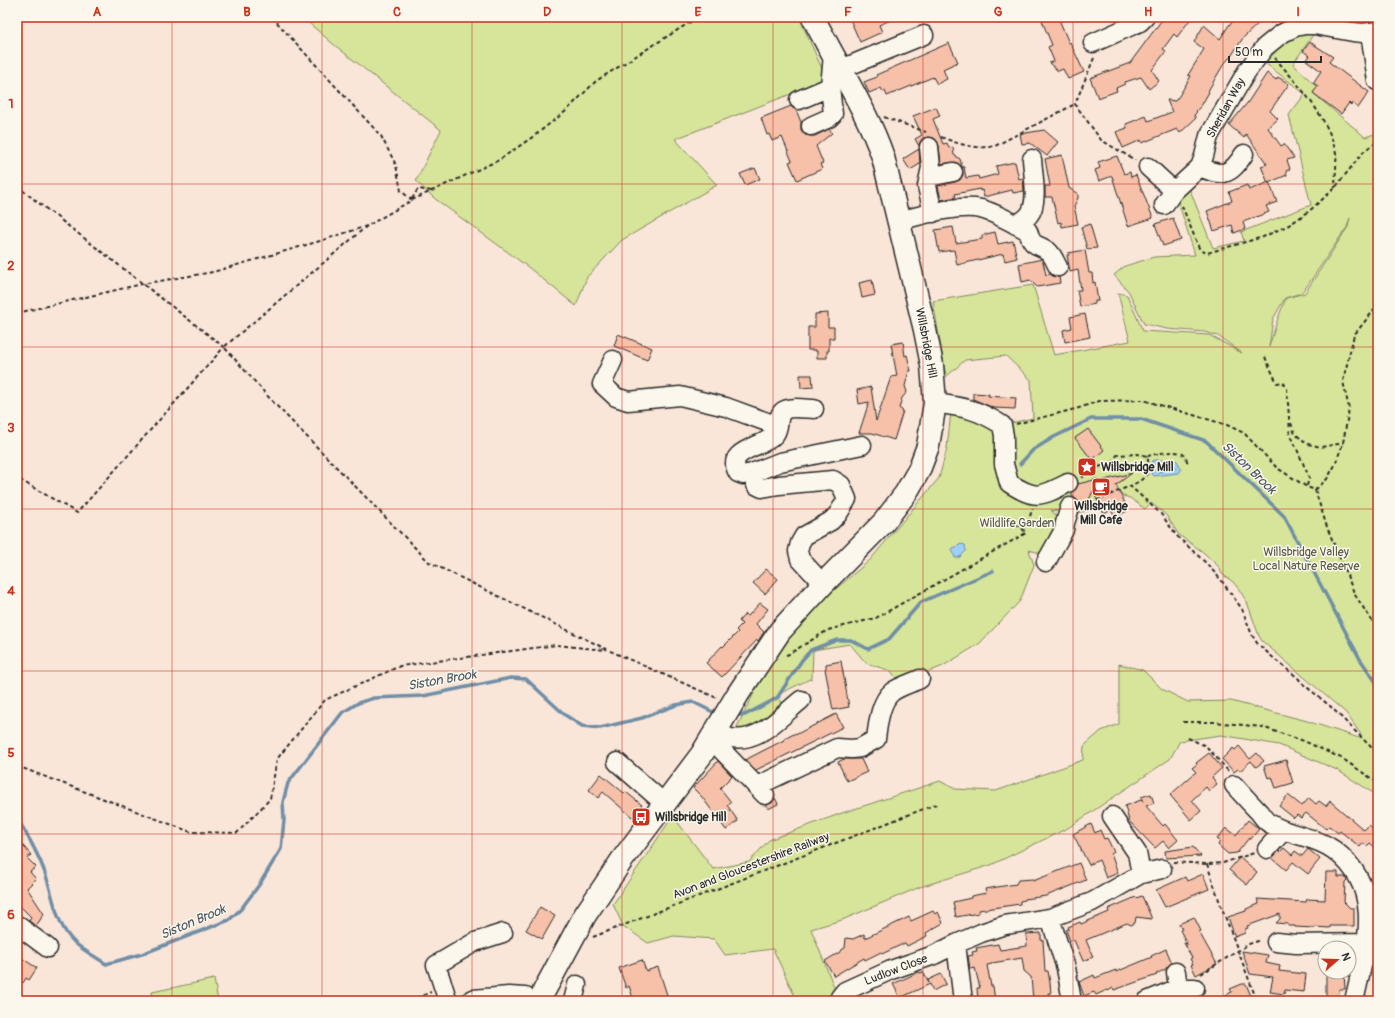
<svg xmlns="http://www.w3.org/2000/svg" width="1395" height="1018" viewBox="0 0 1395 1018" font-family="Pangolin,sans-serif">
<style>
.green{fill:#d6e599;stroke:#808862;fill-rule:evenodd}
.water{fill:#9cd0fa;stroke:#6f8ea7}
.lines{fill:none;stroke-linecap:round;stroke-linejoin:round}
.shore{stroke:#586d7e;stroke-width:1}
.stream{stroke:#6f8ea7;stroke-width:3.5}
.building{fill:#f6c0a9;stroke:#2b2b2b}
.minor-casing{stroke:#2b2b2b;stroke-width:21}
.major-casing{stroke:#2b2b2b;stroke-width:25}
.path{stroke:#2b2b2b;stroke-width:2;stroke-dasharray:4 3;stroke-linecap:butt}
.minor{stroke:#fbf7ec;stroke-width:18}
.major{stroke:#fbf7ec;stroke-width:22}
.grid{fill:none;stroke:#c8321e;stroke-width:1;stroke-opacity:0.55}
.labels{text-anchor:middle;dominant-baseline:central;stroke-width:3;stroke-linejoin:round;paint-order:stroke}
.street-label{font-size:12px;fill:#2b2b2b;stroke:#fbf7ec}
.poi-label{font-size:12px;font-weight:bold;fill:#2b2b2b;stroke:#fbf7ec;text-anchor:start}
.park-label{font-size:12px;fill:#565a46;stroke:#fbf7ec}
.water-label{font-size:13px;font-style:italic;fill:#47545f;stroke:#fbf7ec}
.neatline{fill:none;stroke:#c8321e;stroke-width:1.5}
.grid-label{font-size:13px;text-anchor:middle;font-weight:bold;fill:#c8321e}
</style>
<rect width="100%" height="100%" fill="#fae6d8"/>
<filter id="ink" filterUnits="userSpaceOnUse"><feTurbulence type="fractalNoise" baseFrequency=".025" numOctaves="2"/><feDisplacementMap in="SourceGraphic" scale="8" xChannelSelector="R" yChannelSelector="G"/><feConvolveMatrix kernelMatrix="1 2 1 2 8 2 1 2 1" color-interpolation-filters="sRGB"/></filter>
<g filter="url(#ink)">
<!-- green -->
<path class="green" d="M302,17H799L827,80L675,139L717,185L622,240L587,277L576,306L528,267L434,198L416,181L441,130L332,43Z
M1315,32L1293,64L1317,87L1313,93L1365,137L1378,133V142L1375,144L1378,143V796L1337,770L1279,745L1221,735L1180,741L1170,759L1068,828L991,865L920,887L842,920L811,929L836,992L830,1001H797L773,949L725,955L714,939L674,936L648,943L623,926L613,904L673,816L713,869L749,862L769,840L842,813L940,781L955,789L996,791L1083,760L1084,746L1101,731L1119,724V664L1143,670L1162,689L1188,702L1231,701L1307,721L1359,738L1362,736L1346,713L1262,641L1259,636L1247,602L1238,588L1233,582L1222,574L1219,567L1203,552L1179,535L1166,515L1151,503L1145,509L1130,498L1120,495C1105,503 1088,514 1070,513C1064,512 1057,511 1051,510L1062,522L1051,548L1040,553L1029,550L1034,565L1020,601L979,644L943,666L900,684L891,671L866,663L850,644L813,650L812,678L779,694L784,712L745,735L736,729L761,679L798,621L870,560L939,478L947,448L951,412L955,402L1011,423L1033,418L1031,380L1006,356L965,360L946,377L933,301L1033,285L1054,355L1130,341L1118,293L1127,295L1143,331L1209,335L1242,353L1218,336L1205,332L1167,329L1144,324L1129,292L1114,275L1125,266L1154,257L1195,255L1177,198L1188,185L1213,248L1244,241L1241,232L1311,205L1289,115L1305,94L1265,63C1283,44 1288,34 1315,32ZM1350,218L1348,227L1305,293L1286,298L1278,318L1269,347L1273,319L1285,298L1301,293L1307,286L1347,227Z
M214,979L218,1001H153L152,992Z"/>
<!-- water -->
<path class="water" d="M1154,460H1176L1178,462L1181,470L1179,473L1154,476L1151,473L1150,464Z
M961,544L965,545L966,551L960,557L955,558L952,550L953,548L956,547Z"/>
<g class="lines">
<!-- shore -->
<path class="shore" d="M1156,464H1173L1176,468L1174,469L1157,472L1155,466Z"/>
<!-- stream -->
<path class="stream" d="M1020,464L1033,450L1054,437L1091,419H1141L1206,441L1284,516L1360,659L1378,685
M733,715H745L777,698L802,660L811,650L837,640H851L868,649L889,639L921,602L993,571
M17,818C28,836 38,853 45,873C54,897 55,924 75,943C84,951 96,957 106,964L142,954L229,920L241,909L259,885L281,849L284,820L283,802L288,783L342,713L358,703L374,698L423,696L511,678L526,679L565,715L582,726L600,728L642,718L676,705L693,702L717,714"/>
</g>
<!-- building -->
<path class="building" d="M849,17H898L879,25L882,32L860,42Z
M1050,17H1058L1069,43L1070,42L1084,72L1068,79L1063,69L1058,71L1049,63L1054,61L1048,47L1052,45L1042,21Z
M1164,17H1192L1177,37L1174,34L1163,49L1166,51L1152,70L1159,81L1149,89L1141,77L1125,82V84L1116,88L1117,91L1098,98L1090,78L1130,63Z
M1238,17H1265L1243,38L1230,58H1229L1222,67L1208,91L1209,92L1201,106L1196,111L1197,112L1194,115L1196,118L1180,133L1177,129L1142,143L1141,140L1123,148L1116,132L1127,128L1126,124L1146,116L1148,121L1172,112L1167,100L1175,101L1179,96L1191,76L1188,75L1204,49L1194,42L1204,25L1220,39L1229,25Z
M1310,42L1333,57L1329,62L1369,92L1358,108L1352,103L1351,105L1349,103L1341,114L1313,93L1318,86L1313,83L1321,71L1306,60L1310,56L1303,51Z
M949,43L958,62L943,69L947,79L937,84L933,77L887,96L885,91L883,92L881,88L869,93L864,82L877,77L876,75Z
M1267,73L1276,80L1278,77L1289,84L1270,111L1278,119L1268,128L1281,146L1284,144L1294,158L1287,160L1290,169L1286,171L1287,175L1268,183L1261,166L1267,164L1246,134L1244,138L1229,125L1248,102Z
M791,106L796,110L801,122V130L805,135L810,136H815L829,129L832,133L816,146L823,163L820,164L822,169L797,180L789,162L792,161L782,137L772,141L769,134L767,135L761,118Z
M936,107L940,116L933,119L943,144L947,143L949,148L953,147L954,155L960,159L962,167L956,162L941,164L939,146L937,141L934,138L928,137L923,138L920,142L919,146L915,139L922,135L913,116Z
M1044,130L1058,142L1047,156L1030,143L1022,144L1020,134Z
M919,149L920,164L910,170L903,159Z
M1062,155L1069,188L1078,194V198L1074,206L1078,224L1062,227L1061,222L1058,223L1052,197H1045V186H1050L1045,159Z
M1117,156L1124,174L1130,172L1131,177L1136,175L1153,218L1128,226L1112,176L1099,181L1095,170L1100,168L1098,162Z
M1015,162L1019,179L1023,178L1024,191L1013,193L1012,190L984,197L982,190L980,191V189L955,194L956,197L941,200L938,186L955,182L960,180L963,175L962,167H964L966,178L978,176L979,179L998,174L996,166Z
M755,168L760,179L745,185L740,174Z
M1269,182L1277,202L1266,206L1269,212L1243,222L1245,229L1234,233L1232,225L1214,231L1207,211L1232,201L1229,192L1247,185L1249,190Z
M1173,218L1181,240L1163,246L1155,224Z
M1090,224L1097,248L1087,249L1081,227Z
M953,227L956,243L982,239V235L995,232L998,244L1013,241L1017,258L1005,261L1003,254L957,265L954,250L939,252L935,230Z
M1085,250L1089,273H1092L1093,283L1095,282L1098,301H1095V304L1080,307L1077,290H1081L1078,270L1070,272L1067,255H1069L1068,253Z
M1042,259L1043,262L1046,275L1050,274L1053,276L1059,277L1060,283L1037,287L1030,280L1022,282L1019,264Z
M872,280L875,295L862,298L859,283Z
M828,313V327H834V338H829V351H827V358H817V351H815V350H808V327H815V314Z
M1085,314L1090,337L1065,342L1063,330L1072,328L1070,317Z
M618,334L652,348L647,360L614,346Z
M903,342L905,356L907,355L911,371H909L905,386L907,392L902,398L899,408L903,411L894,440L872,433H859L869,402L859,404L857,390L871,387L876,421L891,377L897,376L891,344Z
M800,375H812L813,387L801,388Z
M973,393L989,394L988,396L1016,398L1015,409L994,408L973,399Z
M1088,429L1104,450L1092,460L1075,438Z
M1132,473L1116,485L1125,503L1123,504L1127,511L1115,517L1111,510L1104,514L1093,491L1089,500L1079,503L1077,500L1073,497L1071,493L1076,489L1078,484L1098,479L1097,482Z
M766,569L778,579L765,594L753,583Z
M760,603L768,609L756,624L764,632L758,641L757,640L722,677L706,663L722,646L723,647L738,632L736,630L742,624L739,621L745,614L748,616Z
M841,661L849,707L833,710L825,669L826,668V664Z
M836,714L843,727L756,770L745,760L784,740V739L796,733L797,734Z
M1239,746L1250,759L1257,753L1264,761L1256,767L1251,761L1240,771L1238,769L1234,772L1222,759L1233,748L1235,750Z
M1209,753L1222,768L1212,777L1217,784L1209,791L1206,787L1192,800L1201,811L1191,820L1170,795L1196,772L1192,768L1197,764L1196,763Z
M844,759H861L867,772L847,781L838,762Z
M1286,760L1293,783L1276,788L1272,777L1268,778L1264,766Z
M718,761L732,776L720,788L731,802L727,805L738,821L726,830L702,797L693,788Z
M601,774L624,793L626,792L642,805L632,817L603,792L598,798L589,790Z
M1151,794L1154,803L1146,806L1163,826L1165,824L1178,840L1169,848L1163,841L1155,848L1129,821L1125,806L1141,800L1143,802L1141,797Z
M1288,795L1302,806L1309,798L1316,804L1319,801L1326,806L1330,801L1364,830L1369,825L1378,833V850L1370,843L1367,846L1363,843L1360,847L1340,831L1338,833L1329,826L1326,829L1306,813L1301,818L1297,815L1294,818L1279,806Z
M775,798L778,804L768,809L766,805L772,803Z
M1248,820L1259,829L1250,840L1249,838L1237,853L1228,854L1218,845L1220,841L1217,839L1226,828L1236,835Z
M1091,824L1095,833L1100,830L1104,839L1107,838L1114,852L1111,854L1118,873L1106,878L1099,860L1089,865L1073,834Z
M17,839L31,855L27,858L36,867L30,872L36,879L27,888L44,914L36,926L29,921L31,917L17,903Z
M1193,847L1201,856L1166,858L1165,851Z
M1284,848L1292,855L1295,851L1302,856L1308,849L1320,859L1308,874L1293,862L1286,870L1272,858L1279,851L1280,852Z
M1240,857L1257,872L1247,885L1229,870Z
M1079,863L1086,880L1046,896L1025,899V900L1020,901V904L979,910V913L956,917L953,902L971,898V896L986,893L985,889L1016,884L1018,880L1033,879V881Z
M1326,872H1338V877H1345L1347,880L1345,882L1344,902L1350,908H1354V926H1330V928L1314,927V928L1295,927V926H1288V924L1276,923L1280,919V914L1247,926L1248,928L1245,929V933L1235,937L1228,917L1246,911V909L1259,904L1257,899L1306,902L1307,899L1325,900Z
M1203,874L1209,889L1165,907L1156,890L1185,877L1187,881Z
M1142,896L1152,919L1136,917L1135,923L1131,925L1127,923L1086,940L1093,957L1083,961L1074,940L1070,941L1066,930L1069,929L1068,927L1080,922L1081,924L1109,912L1108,909L1136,897V898Z
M540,907L555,916L542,939L526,930Z
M933,911L935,914L938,912L943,923L926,933L927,936L907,946L905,943L882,954L881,952L865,960L864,958L834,976L825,961L840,952V951L845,948L846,938L853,939L864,934L865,938L909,917L911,921Z
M1194,917L1201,931L1199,932L1217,964L1196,975L1191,965L1193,964L1190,959L1192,958L1184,943L1187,944L1180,930L1182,929L1179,924Z
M1041,933V940H1043L1045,971H1048L1050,983L1051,993H1048L1049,998L1033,1000L1031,977L1024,971L1022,958L992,963V964L987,965L991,986H993L995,1001H978L977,988H980L975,968L970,969L968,956L973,955L972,952L977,951L976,948L998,944L1000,950L1027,946L1026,934Z
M1166,949L1172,963L1167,967L1166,969L1156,974L1157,975L1114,990L1113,988L1108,991L1107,990L1096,995L1094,992L1084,996L1079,982L1094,975L1095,978L1116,970V972L1152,957L1151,956Z
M1242,951L1268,955L1266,963L1280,966L1279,971L1306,974L1304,992L1285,990L1284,994L1270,992L1273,977L1250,974Z
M17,955L37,968L29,980L26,978L23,983L17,979Z
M642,960L646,971L658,967L669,1001H634L629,986L626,988L619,968Z
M919,972L920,973L923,972L929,983L928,980L941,974L946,984L933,991L930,984L900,998L893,984Z
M1326,972H1344L1345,989H1339L1340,1001H1326Z
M1242,984H1246L1253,1001H1213L1232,992L1230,989Z"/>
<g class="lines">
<!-- minor casing -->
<g class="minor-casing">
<path id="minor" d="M1370,32L1377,81
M1093,43L1140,22L1145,17
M841,69L924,35
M799,100L827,88L830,86L833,55
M811,126L829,118L833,114L830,86
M929,147L931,167L927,186L933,213
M1148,167L1174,191
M1200,167C1223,177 1230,176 1244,154
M929,177L953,172
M1164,205L1174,191L1200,167L1204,156L1209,136L1247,71L1265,47L1281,34L1295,27L1305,25H1314L1353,32L1363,33L1378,31
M899,221C922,215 958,204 981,209C996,213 1015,224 1028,231C1033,249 1036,242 1048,251C1053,255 1055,262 1058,267
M1016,225C1020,222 1026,219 1029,215C1039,203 1033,175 1032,159
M613,360L602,384L616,397L628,401L680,396L726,407L778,426
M935,403C963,407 977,409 1002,425L1004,436V464L1009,483C1036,500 1040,497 1068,483
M752,473L743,475L738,473C724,448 765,448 775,434C780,427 777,416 783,411C789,406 807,409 814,409
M1046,562L1064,530L1065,523L1070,507
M823,584L800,559L798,551L800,543L804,536L831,521L838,514L847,499L841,485L833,480L779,485L762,488L756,485L752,473L780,462L862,445
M717,731C721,733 726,737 731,738C759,743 781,716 801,700
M711,739L765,795
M617,762L665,804
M1234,785C1242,794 1250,803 1259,812C1262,816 1265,821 1269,823C1289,836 1315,836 1334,850C1386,889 1366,947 1354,1001
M757,786L837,748L852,749L860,748L876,739C878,724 880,702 892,692C900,686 912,683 920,679
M1112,816L1137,853L1141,874
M1267,849L1284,830
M1050,918L1066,968L1072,1001
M17,925L48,948
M1276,942L1296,944L1367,943
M1176,972L1178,988
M448,1001L436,965L475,942L503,933
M573,1001L577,985
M839,1001L840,997L845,991L891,970L934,955L956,944
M963,1001L956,944L981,933L1005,925L1050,918L1092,902L1141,874L1162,869
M1147,1001L1178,988H1195"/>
</g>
<!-- major casing -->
<g class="major-casing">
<path id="major" d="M544,991L585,915L622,860L702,754L738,694L780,631L823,584L884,522L906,493L919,470L928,446L935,403L932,365L925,330L883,157C866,108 836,64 813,17
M473,1001L509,998L525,999"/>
</g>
<!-- path -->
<path class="path" d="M272,17L381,136L396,165L401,191L412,200
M1266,17L1271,23
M1094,58L1075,104L1101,140L1135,160
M1275,58C1298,85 1329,117 1336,154C1337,165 1335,177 1335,188
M884,117L926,132
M941,137C959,144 976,150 995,146L1075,104
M17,186L224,347L77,513L17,478
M412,199L418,189L432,191
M1182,206L1199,248L1202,251L1207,253L1263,237L1289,225L1308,212L1334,189L1365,150L1378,141
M367,226L224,347L273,402L429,562L608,650L717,698
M17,313L142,284L213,272L320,241L367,226L412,200L499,160L534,136L566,111L596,81L692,21L696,17
M1265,357L1277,383L1283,382L1287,388L1290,433L1309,477L1307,486
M1291,423L1295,434L1308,444L1321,447L1343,443
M1016,424L1079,408L1099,401L1143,400L1227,425L1244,433L1277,468L1307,487L1315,490L1327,479L1335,465L1343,443L1349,409L1343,381L1354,335L1378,305
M1147,456C1157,454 1178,448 1185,456C1187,458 1187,463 1188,465
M1082,478L1087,471L1113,462L1117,455L1139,454L1147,456C1152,474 1145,479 1130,486
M1315,490L1327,527L1355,595L1378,630
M1084,506L1130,486L1161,514L1177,536L1207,564L1221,580L1242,609L1252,635L1257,643L1279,663L1297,677L1303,684L1330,706L1378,754
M1023,528L1027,524L1033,508
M786,655L789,654L828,630L876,618L1026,533L1020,526L1010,525L1007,518
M1183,722H1214L1262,727L1304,741L1343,759L1378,783
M1188,738L1206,746L1229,772
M17,766L191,832L237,833L270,799L277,759L325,700L400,666L556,645L605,650
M1174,862L1207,864L1223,863L1254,853
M1207,864L1220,903L1257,1001
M593,937L939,803
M1201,974L1249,944L1261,940
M410,1001L431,992"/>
<!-- minor -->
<use href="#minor" class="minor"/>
<!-- major -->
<use href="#major" class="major"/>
</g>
</g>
<!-- grid -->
<path class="grid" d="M172,17V1001M322,17V1001M472,17V1001M622,17V1001M773,17V1001M923,17V1001M1073,17V1001M1223,17V1001M17,184H1378M17,347H1378M17,509H1378M17,671H1378M17,834H1378"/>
<!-- icons -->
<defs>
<g id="sight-square" transform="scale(1)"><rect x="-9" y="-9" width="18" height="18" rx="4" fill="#c8321e" stroke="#fbf7ec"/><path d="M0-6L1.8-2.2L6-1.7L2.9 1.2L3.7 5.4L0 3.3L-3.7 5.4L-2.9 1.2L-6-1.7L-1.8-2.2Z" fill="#fff"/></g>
<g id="cafe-square" transform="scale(1)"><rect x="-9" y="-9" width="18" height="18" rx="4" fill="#c8321e" stroke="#fbf7ec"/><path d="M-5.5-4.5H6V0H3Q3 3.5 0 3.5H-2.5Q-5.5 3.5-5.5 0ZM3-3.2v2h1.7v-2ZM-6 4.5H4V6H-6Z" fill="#fff"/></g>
<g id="bus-square" transform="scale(1)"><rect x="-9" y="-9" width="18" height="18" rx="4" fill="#c8321e" stroke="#fbf7ec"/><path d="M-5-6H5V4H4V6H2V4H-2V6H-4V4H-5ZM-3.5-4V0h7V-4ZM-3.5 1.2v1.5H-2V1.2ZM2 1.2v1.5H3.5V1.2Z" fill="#fff"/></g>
</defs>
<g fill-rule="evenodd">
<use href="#sight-square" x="1087" y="467"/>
<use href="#cafe-square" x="1101" y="487"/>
<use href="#bus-square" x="641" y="817"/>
</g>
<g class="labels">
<!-- street labels -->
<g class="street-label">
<text transform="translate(1226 108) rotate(-61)">Sheridan Way</text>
<text transform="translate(926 343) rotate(79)">Willsbridge Hill</text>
<text transform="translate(751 866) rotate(-21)">Avon and Gloucestershire Railway</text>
<text transform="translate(896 970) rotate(-21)">Ludlow Close</text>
</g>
<!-- poi labels -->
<g class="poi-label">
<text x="1101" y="467">Willsbridge Mill</text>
<text x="1101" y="506" text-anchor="middle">Willsbridge<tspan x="1101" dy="14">Mill Cafe</tspan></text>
<text x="655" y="817">Willsbridge Hill</text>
</g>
<!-- park labels -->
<g class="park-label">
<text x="1017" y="523">Wildlife Garden</text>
<text x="1306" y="552">Willsbridge Valley<tspan x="1306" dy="14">Local Nature Reserve</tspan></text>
</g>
<!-- water labels -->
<g class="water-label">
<text transform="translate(1249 468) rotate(44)">Siston Brook</text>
<text transform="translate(442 680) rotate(-10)">Siston Brook</text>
<text transform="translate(193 922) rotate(-23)">Siston Brook</text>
</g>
</g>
<!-- margin -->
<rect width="1395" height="1018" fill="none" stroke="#fbf7ec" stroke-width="44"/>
<!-- north arrow -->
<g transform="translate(1337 960) rotate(70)"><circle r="19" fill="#fbf7ec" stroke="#a8a59f"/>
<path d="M0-3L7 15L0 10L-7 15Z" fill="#c8321e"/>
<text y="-6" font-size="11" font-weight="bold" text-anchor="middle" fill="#2b2b2b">N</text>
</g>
<!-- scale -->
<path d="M1229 56v6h92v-6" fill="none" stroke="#2b2b2b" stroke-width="2"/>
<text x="1235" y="56" font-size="12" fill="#2b2b2b" stroke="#fbf7ec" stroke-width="3" paint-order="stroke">50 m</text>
<rect x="22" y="22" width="1351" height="974" class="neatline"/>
<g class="grid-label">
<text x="97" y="16">A</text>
<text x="247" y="16">B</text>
<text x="397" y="16">C</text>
<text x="547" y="16">D</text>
<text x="698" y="16">E</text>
<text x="848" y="16">F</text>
<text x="998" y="16">G</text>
<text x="1148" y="16">H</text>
<text x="1298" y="16">I</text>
<text x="11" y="108">1</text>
<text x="11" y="270">2</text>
<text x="11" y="432">3</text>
<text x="11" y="595">4</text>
<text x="11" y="757">5</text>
<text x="11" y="919">6</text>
</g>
</svg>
